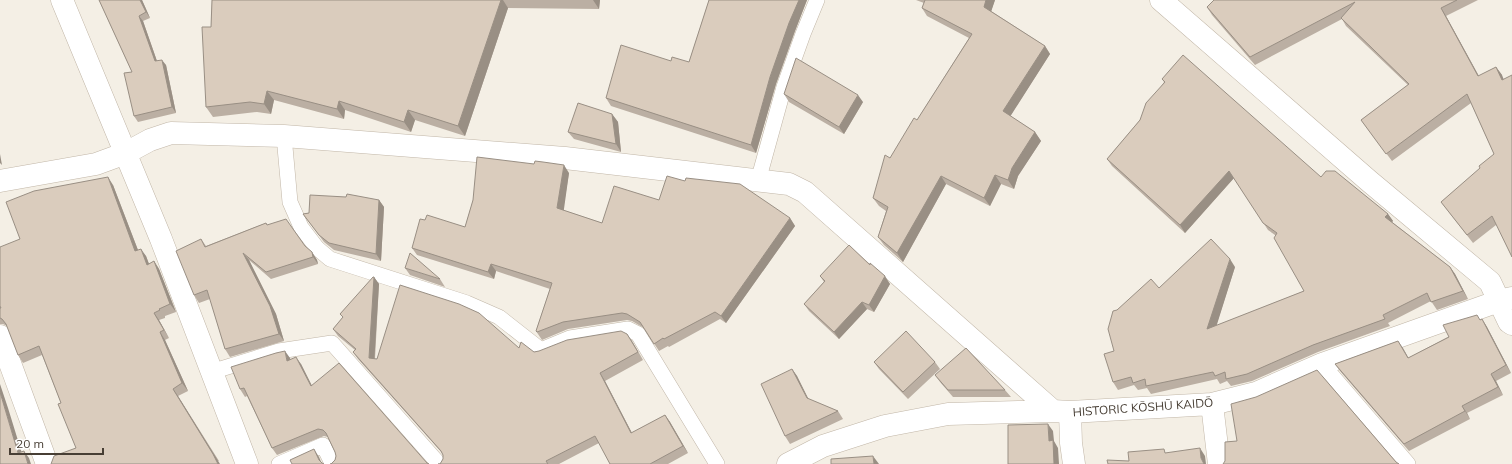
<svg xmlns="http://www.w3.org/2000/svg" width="1512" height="464" viewBox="0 0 1512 464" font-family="Mulish,sans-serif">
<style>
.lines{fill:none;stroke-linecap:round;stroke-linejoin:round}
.lane-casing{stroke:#c1b6a7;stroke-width:16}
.street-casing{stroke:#c1b6a7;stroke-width:23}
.lane{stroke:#fff;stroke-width:15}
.street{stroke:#fff;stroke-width:22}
.wall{fill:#bbafa3}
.shaded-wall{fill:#998f84}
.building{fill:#daccbd;stroke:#998f84}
.labels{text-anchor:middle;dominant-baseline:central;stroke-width:3.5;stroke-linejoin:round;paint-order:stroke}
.street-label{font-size:12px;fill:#473e34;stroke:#fff}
</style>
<rect width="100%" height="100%" fill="#f4efe5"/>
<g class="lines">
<!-- lane casing -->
<g class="lane-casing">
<path id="lane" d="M284,136L290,202L301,227L317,248L330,259L467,303L499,317L541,350L570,338L628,329L638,334L717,464
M758,181L784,87L803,34L817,0
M1322,364L1408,464
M211,372L279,351L332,343L439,464
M279,464L323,445L332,463"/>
</g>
<!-- street casing -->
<g class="street-casing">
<path id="street" d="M62,0L161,239L247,464
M1161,0L1369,181L1490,282L1509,322L1512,324
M0,181L96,164L126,153L150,140L171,133L284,136L565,158L789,184L805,192L1053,411
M0,336L47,464
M1212,404L1219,464
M1070,412L1071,443L1074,464
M788,464L823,446L885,426L948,414L1053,411L1070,412L1212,404L1256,393L1322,364L1499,301L1512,298"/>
</g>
<!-- lane -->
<use href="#lane" class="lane"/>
<!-- street -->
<use href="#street" class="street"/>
</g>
<!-- wall -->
<path class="wall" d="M99,0H142L150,18L143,21L157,61L166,65L176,113L138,122L134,116L132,72Z
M212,0H600L599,9L508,8L465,136L415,120L411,132L345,110L344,119L274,100L271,114L257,112L213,117L206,107L211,27Z
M709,0H807L795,31L776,84L756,153L611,106L606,98L671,61L689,62Z
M916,0H995L991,11L1045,46L1050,54L1010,116L1035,132L1041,141L1018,176L1014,189L1001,184L990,206L946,184L903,262L884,245L878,237L886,211L879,206L873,198L890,158L917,120L969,38L927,16L922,8L924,3Z
M1214,0H1478L1446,16L1479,76L1496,67L1502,75L1496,225L1473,243L1441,202L1480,169L1494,154L1471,103L1392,161L1361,120L1408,85L1346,26L1342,19L1255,65L1212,15L1207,7Z
M1162,79L1321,177L1388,214L1393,221L1392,222L1450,267L1455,274L1468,299L1437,310L1431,301L1388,323L1390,326L1318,352L1252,381L1231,386L1227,381L1220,384L1217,379L1151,394L1147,388L1138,390L1134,385L1118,390L1113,382L1117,310L1159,288L1235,267L1216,326L1304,291L1275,235L1268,230L1234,178L1185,233L1112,166L1107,159L1140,120L1164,82Z
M784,94L863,102L844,134L789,102Z
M612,114L618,122L621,152L574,139L568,132Z
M569,173L563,210L602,223L659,200L790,218L795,226L726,323L720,319L669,347L668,346L659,351L644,328L632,321L627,320L568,329L542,340L536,331L550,289L496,271L494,279L417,255L412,248L465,227L473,200Z
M113,185L138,250L146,256L149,264L154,261L159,269L176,312L165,316V318L159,320L169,338L165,340L188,391L178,396L219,461L76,448L61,403L42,355L23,363L18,355L7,326L3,324H0V308L20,239Z
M379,200L384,207L381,261L334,250L324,242L303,214Z
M266,223L267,225L305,246L312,252L317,260L318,264L271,279L249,260L276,314L284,341L230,357L225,349L210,299L199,303L194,295L201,239L206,246Z
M870,265L890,284L874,312L867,309L839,339L809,311L804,304L824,282L820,276Z
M405,268L440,279L445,287L410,275Z
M374,277L379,284L375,359H377L519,348L534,352L539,351L627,334L643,360L605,381L632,433L665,415L670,422L688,453L668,464H610L599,443L559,464H438H440L443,459V454L358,359L353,352L355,350L338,336L333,329L343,317L340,314Z
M1482,319L1487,327L1511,373L1496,381L1503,395L1467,413L1470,419L1409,451L1340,371L1335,364L1398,341L1408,358Z
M290,358V359L301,364L312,386L427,463L331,464L335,460L336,456L335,452L328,437L324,436L277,455L272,448L247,396L245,397L240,389Z
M874,362H935L940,369L908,399L879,369Z
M792,369L797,376L808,399L838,411L843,419L790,444L785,436Z
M935,375L1005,390L1011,397H953L940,382Z"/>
<!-- shaded-wall -->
<path class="shaded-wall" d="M140,0H142L150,18L146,12Z
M501,0H503L508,8L465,136L458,126Z
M593,0H600L599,9Z
M799,0H807L795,31L776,84L756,153L751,145L770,77L789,23Z
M986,0H995L990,15L984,7Z
M1441,8L1446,16L1483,84L1478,76Z
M139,16L143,21L159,67L155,61Z
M1045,46L1050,54L1008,120L1003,111Z
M162,60L166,65L176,113L172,107Z
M1496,67L1502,75L1507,88L1502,80Z
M267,91L274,100L271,114L264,104Z
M858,95L863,102L844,134L839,127Z
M339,101L345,110L344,119L337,109Z
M408,110L415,120L411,132L404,122Z
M612,114L618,122L621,152L616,144Z
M1035,132L1041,141L1018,176L1014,189L1008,180L1012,168Z
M0,154L2,165L0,163Z
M564,165L569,173L563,216L557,208Z
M1229,171L1234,178L1185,233L1180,225Z
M995,175L1001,184L990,206L984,198Z
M941,176L946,184L903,262L897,253Z
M108,177L113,185L141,258L135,251Z
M379,200L384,207L381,261L376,254Z
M1388,214L1393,221L1390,224L1385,217Z
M790,218L795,226L726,323L721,316Z
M141,249L146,256L152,272L147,265Z
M312,252L317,260L318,264L313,257Z
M243,253L249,260L276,314L284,341L279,334Z
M1230,259L1235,267L1213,337L1207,329Z
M154,261L159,269L176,312L170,304Z
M491,264L496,271L494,279L488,272Z
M1450,267L1455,274L1468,299L1463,291Z
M885,276L890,284L874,312L869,305Z
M374,277L379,284L374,365L369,358Z
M862,302L867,309L839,339L834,332Z
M154,313L159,320L169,338L164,330Z
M1482,319L1487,327L1511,373L1506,365Z
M160,332L165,340L188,391L182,383Z
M627,334L632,341L643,360L638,352Z
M1398,341L1403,348L1413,366L1408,358Z
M285,351L290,358L293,368L287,361Z
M296,357L301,364L316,394L311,386Z
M792,369L797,376L812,406L807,398Z
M600,373L605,381L636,441L631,433Z
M1491,374L1496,381L1503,395L1498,387Z
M0,384L8,408L24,460L18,453L0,392Z
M173,389L178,396L220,464H218Z
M1462,406L1467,413L1470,419L1465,411Z
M665,415L670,422L688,453L683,446Z
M1048,424L1053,431L1054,441L1058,448L1059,464H1054L1049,441Z
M1200,448L1205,456L1206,464H1204L1201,458Z
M314,449L319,457L322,464L319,460Z
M24,451L29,458L31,464H28Z
M873,456L879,464H874Z"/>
<!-- building -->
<path class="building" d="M99,0H140L146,12L139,16L155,61L162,60L172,107L134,116L124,73L132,72Z
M212,0H501L458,126L408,110L404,122L339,101L337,109L267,91L264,104L250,102L206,107L202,27H211Z
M709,0H799L789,23L770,77L751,145L606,98L621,45L671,61L672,57L689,62Z
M925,0H986L984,7L1045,46L1003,111L1035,132L1012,168L1008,180L995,175L984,198L941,176L897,253L878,237L888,207L873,198L885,155L890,158L914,118L917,120L972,34L922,8Z
M1214,0H1457L1441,8L1478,76L1496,67L1502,80L1512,75V257L1492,216L1467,235L1441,202L1480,168L1479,166L1494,154L1467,94L1386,154L1361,120L1409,84L1341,18L1355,2L1250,57L1207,7Z
M1183,55L1321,177L1326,171H1335L1388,214L1385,217L1450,267L1463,291L1431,302L1427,293L1383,315L1385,319L1313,345L1247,374L1226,379L1225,372L1215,376L1213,372L1146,386L1145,379L1133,383L1131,377L1113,382L1104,354L1114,351L1108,329L1113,311L1117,310L1151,279L1159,288L1211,239L1230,259L1207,329L1304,291L1274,238L1277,233L1263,223L1229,171L1180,225L1107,159L1140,120L1146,103L1165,82L1162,79Z
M796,58L858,95L839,127L784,94Z
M578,103L612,114L616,144L568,132Z
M477,157L534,164L535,161L543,162L564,165L557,208L602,223L614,186L659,200L667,176L685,181L686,178L740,184L790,218L721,316L715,312L664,339L663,338L654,344L640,322L627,314L622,313L563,322L537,332L536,331L552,283L491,264L488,272L412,248L420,219L425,220L427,215L465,227L473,200Z
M108,177L135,251L141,249L147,265L154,261L170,304L159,309L160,310L154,313L164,330L160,332L182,383L173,389L213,454L218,464H51L54,456L76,448L58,404L61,403L39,346L18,355L6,324L2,319L0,318V308H1L0,306V247L20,239L6,202L34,191Z
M347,194L379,200L376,254L329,243L319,235L303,214L309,213L310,195L346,197Z
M286,219L305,246L312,252L313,257L266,272L243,253L270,306L279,334L225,349L207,290L194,295L176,251L201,239L205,247L266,223L267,225Z
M849,245L870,265V263L885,276L869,305L862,302L834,332L804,304L825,281L820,276Z
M410,253L440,279L405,268Z
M373,277H374L369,358L377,359L400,285L459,304L479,313L519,348L521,342L534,352L539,351L567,340L621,331L627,334L638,352L600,373L631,433L665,415L683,446L650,464H610L595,436L546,461L548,464H438H440L443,459V455L441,451L353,352L356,349L333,329L343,317L340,314Z
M1477,315L1480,320L1482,319L1506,365L1491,374L1498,387L1462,406L1465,411L1404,444L1335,364L1398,341L1408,358L1449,337L1443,325Z
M906,331L935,362L903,392L874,362Z
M966,348L1005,390H948L935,375Z
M285,351L287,361L296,357L311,386L339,363L427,463L429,464H330H331L335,460L336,456L335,452L326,433L323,430L318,429L272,448L244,388L240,389L231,367L276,353Z
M792,369L807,398L838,411L785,436L761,384Z
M1317,370L1396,462L1399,464H1223L1225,461V442L1237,441L1231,404L1256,397Z
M0,392L18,453L24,451L28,464H0Z
M1048,424L1049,441L1053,440L1054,464H1008V425Z
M1200,448L1201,458L1204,464H1108L1107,460L1129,461L1128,452L1164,449L1165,453Z
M314,449L319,460L322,463L324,464H292L290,460Z
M873,456L874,464H831V459Z"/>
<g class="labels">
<!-- street labels -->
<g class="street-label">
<text transform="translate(1143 407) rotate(-4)">HISTORIC KŌSHŪ KAIDŌ</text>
</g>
</g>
<!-- scale -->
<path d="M10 448v6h93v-6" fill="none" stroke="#473e34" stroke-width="2"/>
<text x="16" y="448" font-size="12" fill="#473e34" stroke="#ffffff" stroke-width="3" paint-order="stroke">20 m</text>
</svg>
